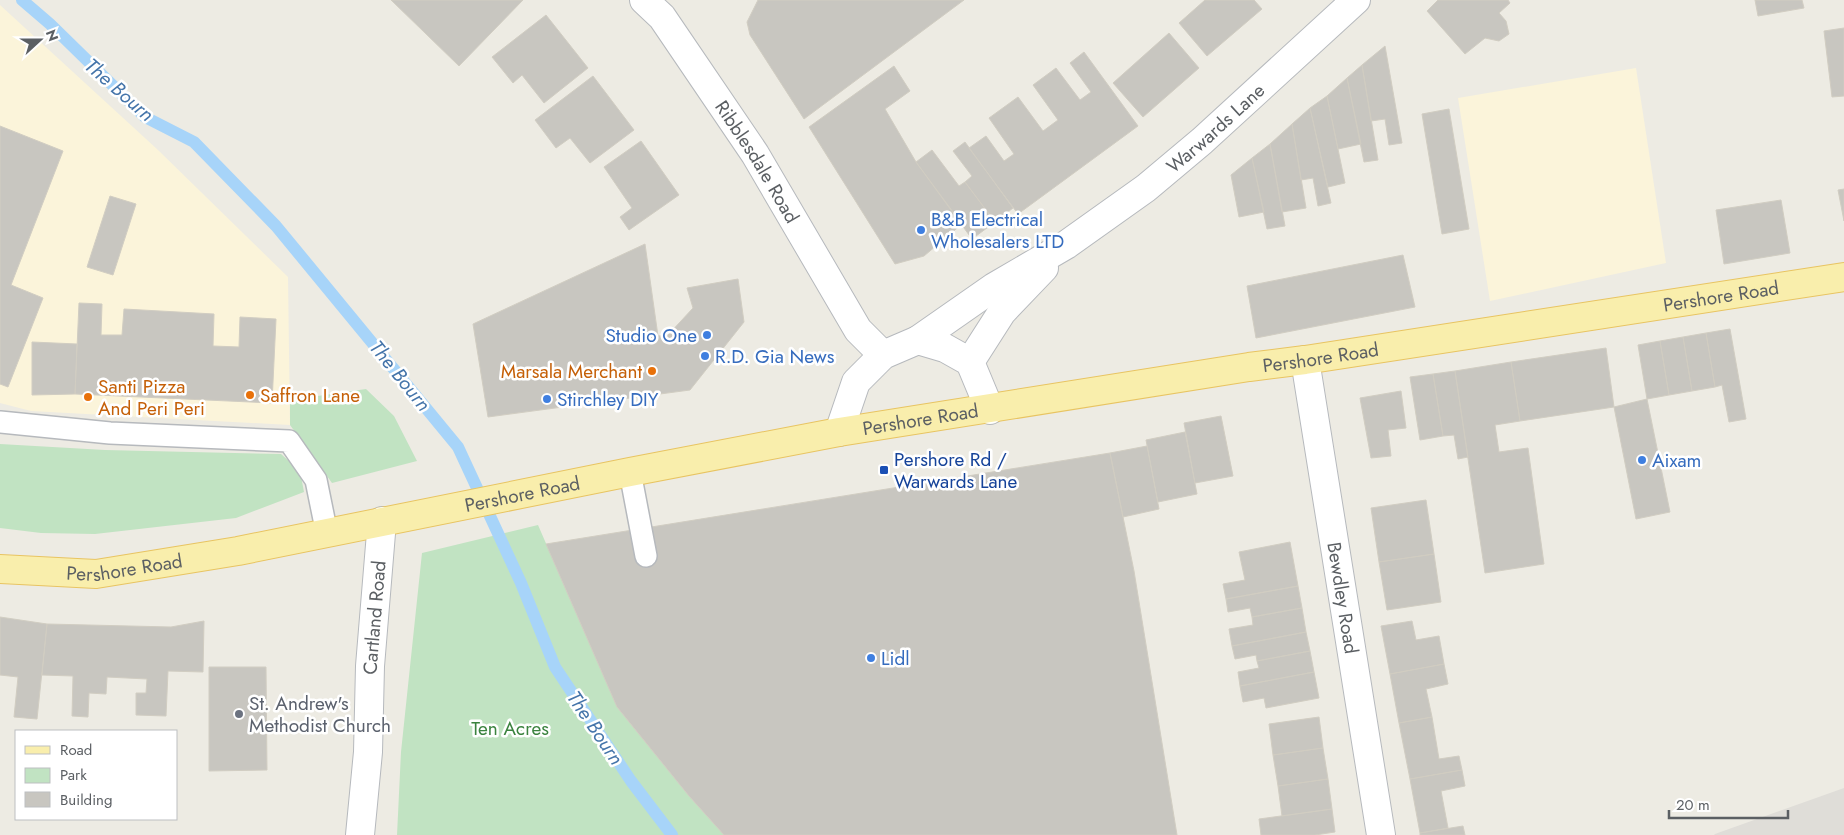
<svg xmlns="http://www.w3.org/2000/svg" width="1844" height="835" viewBox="0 0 1844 835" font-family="Jost,sans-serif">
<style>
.commercial{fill:#fbf4da}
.industrial{fill:#dfddd8}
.green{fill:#c1e3c2}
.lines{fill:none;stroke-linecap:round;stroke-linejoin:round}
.stream{stroke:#a7d4f9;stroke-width:12}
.building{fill:#c8c6c0;stroke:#d1cdc2}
.service-casing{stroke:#b6b9bd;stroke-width:24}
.minor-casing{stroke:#b6b9bd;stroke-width:30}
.tertiary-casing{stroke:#b6b9bd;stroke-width:30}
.primary-casing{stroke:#e8c462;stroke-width:30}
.service{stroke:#fff;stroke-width:21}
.minor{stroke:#fff;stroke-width:28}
.tertiary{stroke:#fff;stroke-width:28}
.primary{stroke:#f9eeac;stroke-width:28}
.shop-dot{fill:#3f7fe0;stroke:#fff;stroke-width:2}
.food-dot{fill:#e8710a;stroke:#fff;stroke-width:2}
.transit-dot{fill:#1a4fb4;stroke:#fff;stroke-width:2}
.worship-dot{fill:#6b7280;stroke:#fff;stroke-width:2}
.labels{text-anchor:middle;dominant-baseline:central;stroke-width:5;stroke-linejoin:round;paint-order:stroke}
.street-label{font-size:19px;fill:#5b5f63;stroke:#fff}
.shop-label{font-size:19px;fill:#366cbe;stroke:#fff;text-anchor:start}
.food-label{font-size:19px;fill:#c56008;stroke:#fff;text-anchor:start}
.transit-label{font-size:19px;fill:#164399;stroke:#fff;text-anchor:start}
.worship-label{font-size:19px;fill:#5b616d;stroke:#fff;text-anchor:start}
.park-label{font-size:19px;fill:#3b833f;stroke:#fff}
.water-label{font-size:20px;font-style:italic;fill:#4575aa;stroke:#fff}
</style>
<rect width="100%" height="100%" fill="#edebe3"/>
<!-- commercial -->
<path class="commercial" d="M0,5L158,150L288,277L290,425L31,411L0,403Z
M1636,68L1666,263L1490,301L1458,98Z"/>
<!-- industrial -->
<path class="industrial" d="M1844,788V835H1714L1715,834Z"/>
<!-- green -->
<path class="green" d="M366,389L394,416L417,461L332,483L290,425V400Z
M0,444L105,450L281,454L300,471L304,492L236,518L95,534L41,533L0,528Z
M538,525L617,707L689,796L724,835H397L401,752L422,553Z"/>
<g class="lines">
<!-- stream -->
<path class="stream" d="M22,0L50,24L145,117L194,142L276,226L458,447L521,583L555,667L631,781L672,835"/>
</g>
<!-- building -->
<path class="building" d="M391,0H523L459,66Z
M758,0H964L804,119L750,35L747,22Z
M1205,0H1254L1262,9L1207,56L1179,23Z
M1438,0H1508L1510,3L1499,13L1506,21L1509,34L1499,41L1485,38L1465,54L1427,11Z
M1755,0H1802L1804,8L1758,16Z
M546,15L588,68L544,103L522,75L513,83L492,57Z
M1844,28V96L1832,97L1824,31Z
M1169,33L1199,68L1143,117L1113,83Z
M1385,46L1402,143L1389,145L1385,119L1371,121L1362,65Z
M1084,52L1138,126L1018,214L969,148L986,136L1004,161L1014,154L989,118L1018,97L1043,131L1058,120L1033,85L1056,68L1080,100L1091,92L1070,63Z
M1362,65L1378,160L1364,162L1347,78Z
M894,66L910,91L885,109L916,162L962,224L924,256L895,264L809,127Z
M593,76L634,130L590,163L570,138L556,148L535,120Z
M1347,78L1361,144L1338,149L1327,96Z
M1327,96L1345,183L1328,187L1310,108Z
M1310,108L1331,203L1318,206L1313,178L1301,180L1292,124Z
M1449,109L1469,229L1442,234L1422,114Z
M1292,124L1306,208L1282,212L1270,144Z
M0,126L63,151L11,285L43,298L8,387L0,384Z
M641,141L679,195L629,230L620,217L632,208L604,167Z
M965,142L1013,208L995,222L965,182L972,176L953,151Z
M1270,144L1285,226L1267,229L1252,158Z
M932,150L959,186L965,182L995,222L972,239L916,162Z
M1252,158L1264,212L1239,217L1231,175Z
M1844,189V221L1838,190Z
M110,196L136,204L113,275L87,267Z
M1781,200L1790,253L1724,264L1716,210Z
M645,244L658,336L668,335L693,308L687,288L738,279L744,322L690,390L488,417L473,324Z
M1403,255L1415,307L1256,338L1247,286Z
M79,303L102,304L101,335H122L124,309L214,314L213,346L239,347L240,317L276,319L272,403L75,394Z
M1730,329L1746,419L1729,422L1722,385L1715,387L1706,333Z
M1706,333L1715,387L1692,391L1683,337Z
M1683,337L1692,391L1669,395L1660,341Z
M1660,341L1669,395L1647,399L1638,345Z
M32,342L77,344L75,394L32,395Z
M1606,348L1614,407L1520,421L1511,362Z
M1511,362L1520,421L1495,425L1499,452L1528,448L1544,564L1485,573L1455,371Z
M1455,371L1468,457L1458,459L1454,435L1443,436L1433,374Z
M1433,374L1443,436L1420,440L1410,377Z
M1401,391L1406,428L1388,430L1391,456L1371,458L1360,398Z
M1647,399L1670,512L1636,519L1614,407Z
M1221,416L1233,476L1195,483L1184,423Z
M1185,432L1197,494L1158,502L1146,440Z
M1147,446L1159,509L1123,517L1110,453Z
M1110,453L1134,571L1177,835H724L689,796L617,707L546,544Z
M1426,500L1434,554L1379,562L1371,508Z
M1290,542L1298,586L1226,599L1223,584L1245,580L1239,552Z
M1434,554L1441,602L1387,610L1379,562Z
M1298,586L1302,608L1252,617L1250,608L1228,612L1226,599Z
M1302,608L1306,632L1232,646L1229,629L1253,625L1252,617Z
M0,617L47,624L37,719L14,717L18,677L0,675Z
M204,621L203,672L168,671L166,716L136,715V693H146L147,679L107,677L106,694L89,693L88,717L72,716L73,676L42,675L47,624L171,627Z
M1412,621L1416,640L1439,636L1444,664L1390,674L1381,626Z
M1306,632L1310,651L1257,661L1256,655L1235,659L1232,646Z
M1310,651L1314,672L1240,686L1238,672L1259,668L1257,661Z
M1444,664L1448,684L1426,689L1432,717L1399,723L1390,674Z
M209,667H266L267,770L209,771Z
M1314,672L1319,698L1266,708L1264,698L1243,702L1240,686Z
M1319,717L1323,748L1273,755L1269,724Z
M1432,717L1439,759L1459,756L1462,770L1410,779L1399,723Z
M1323,748L1328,779L1278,786L1273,755Z
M1462,770L1465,786L1441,791L1448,828L1420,833L1410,779Z
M1328,779L1332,809L1282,816L1278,786Z
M1332,809L1335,832L1315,835H1261L1259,819Z
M1463,826L1465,835H1420V833Z"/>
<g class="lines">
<!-- service casing -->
<g class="service-casing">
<path id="service" d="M0,422L110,433L289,441L316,480L327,534
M630,472L646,556"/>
</g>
<!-- minor casing -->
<g class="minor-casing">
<g id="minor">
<path id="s1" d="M644,0L662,17L755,154L858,330L883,355"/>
<path id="s2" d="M918,340L994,287L1066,245L1146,188L1202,141L1356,0"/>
<path id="s3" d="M1305,360L1381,835"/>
<path d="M970,362L1002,312L1044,268"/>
<path d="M839,432L856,382L883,355L918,340L945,348L970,362L990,410"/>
</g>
</g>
<!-- tertiary casing -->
<g class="tertiary-casing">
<g id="tertiary">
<path id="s4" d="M360,835L368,752L370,666L382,521"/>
</g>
</g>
<!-- primary casing -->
<g class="primary-casing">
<g id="primary">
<path id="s5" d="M0,569L96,574L238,551L630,472L839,432L1249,367L1305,360L1844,277"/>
</g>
</g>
<!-- service -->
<use href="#service" class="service"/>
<!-- minor -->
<use href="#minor" class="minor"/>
<!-- tertiary -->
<use href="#tertiary" class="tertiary"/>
<!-- primary -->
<use href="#primary" class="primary"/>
</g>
<!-- markers -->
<g class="shop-dot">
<circle cx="921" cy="230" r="5"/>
<circle cx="707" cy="335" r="5"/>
<circle cx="705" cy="356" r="5"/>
<circle cx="547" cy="399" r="5"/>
<circle cx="1642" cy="460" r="5"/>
<circle cx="871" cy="658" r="5"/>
</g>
<g class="food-dot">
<circle cx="652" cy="371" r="5"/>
<circle cx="250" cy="395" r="5"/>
<circle cx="88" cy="397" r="5"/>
</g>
<rect class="transit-dot" x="879" y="465" width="10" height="10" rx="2.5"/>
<circle class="worship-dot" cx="239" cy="714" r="5"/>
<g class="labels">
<!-- street labels -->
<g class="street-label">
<text stroke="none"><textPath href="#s2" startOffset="366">Warwards Lane</textPath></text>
<text stroke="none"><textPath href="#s1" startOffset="198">Ribblesdale Road</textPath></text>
<text stroke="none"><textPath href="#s5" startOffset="1745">Pershore Road</textPath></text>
<text stroke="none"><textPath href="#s5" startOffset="1340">Pershore Road</textPath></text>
<text stroke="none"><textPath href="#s5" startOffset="935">Pershore Road</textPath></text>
<text stroke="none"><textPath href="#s5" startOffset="530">Pershore Road</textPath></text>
<text stroke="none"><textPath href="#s5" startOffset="125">Pershore Road</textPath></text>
<text stroke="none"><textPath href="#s3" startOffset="241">Bewdley Road</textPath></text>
<text stroke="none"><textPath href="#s4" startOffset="218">Cartland Road</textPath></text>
</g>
<!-- shop labels -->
<g class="shop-label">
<text x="931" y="219">B&amp;B Electrical<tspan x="931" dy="22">Wholesalers LTD</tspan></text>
<text x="697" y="335" text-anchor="end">Studio One</text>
<text x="715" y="356">R.D. Gia News</text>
<text x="557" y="399">Stirchley DIY</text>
<text x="1652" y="460">Aixam</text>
<text x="881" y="658">Lidl</text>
</g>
<!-- food labels -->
<g class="food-label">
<text x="642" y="371" text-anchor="end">Marsala Merchant</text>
<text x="98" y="386">Santi Pizza<tspan x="98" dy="22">And Peri Peri</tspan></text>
<text x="260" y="395">Saffron Lane</text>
</g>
<!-- transit labels -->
<g class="transit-label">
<text x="894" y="459">Pershore Rd /<tspan x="894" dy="22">Warwards Lane</tspan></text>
</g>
<!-- worship labels -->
<g class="worship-label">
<text x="249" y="703">St. Andrew's<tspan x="249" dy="22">Methodist Church</tspan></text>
</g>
<!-- park labels -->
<g class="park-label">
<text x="510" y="728">Ten Acres</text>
</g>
<!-- water labels -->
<g class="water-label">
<text transform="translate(119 90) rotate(41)">The Bourn</text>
<text transform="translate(400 376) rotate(51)">The Bourn</text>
<text transform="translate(595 728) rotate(56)">The Bourn</text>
</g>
</g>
<!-- legend -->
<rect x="15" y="730" width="162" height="90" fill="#ffffff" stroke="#bdbfc1"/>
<rect x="25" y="746" width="25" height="8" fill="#f9eeac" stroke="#bdbfc1"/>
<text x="60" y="755" font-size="15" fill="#5b5f63">Road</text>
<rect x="25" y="768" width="25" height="15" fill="#c1e3c2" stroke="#bdbfc1"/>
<text x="60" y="780" font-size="15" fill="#5b5f63">Park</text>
<rect x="25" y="792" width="25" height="15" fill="#c8c6c0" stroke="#bdbfc1"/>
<text x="60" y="805" font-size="15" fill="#5b5f63">Building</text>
<!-- north arrow -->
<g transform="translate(40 40) rotate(69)" stroke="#ffffff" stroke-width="4" paint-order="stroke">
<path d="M0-4L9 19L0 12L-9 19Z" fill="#5b5f63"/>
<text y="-8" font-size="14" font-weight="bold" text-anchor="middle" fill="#5b5f63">N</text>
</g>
<!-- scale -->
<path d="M1669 810v8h119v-8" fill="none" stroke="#5b5f63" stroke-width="2.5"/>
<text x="1676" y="810" font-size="15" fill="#5b5f63" stroke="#ffffff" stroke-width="4" paint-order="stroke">20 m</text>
</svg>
